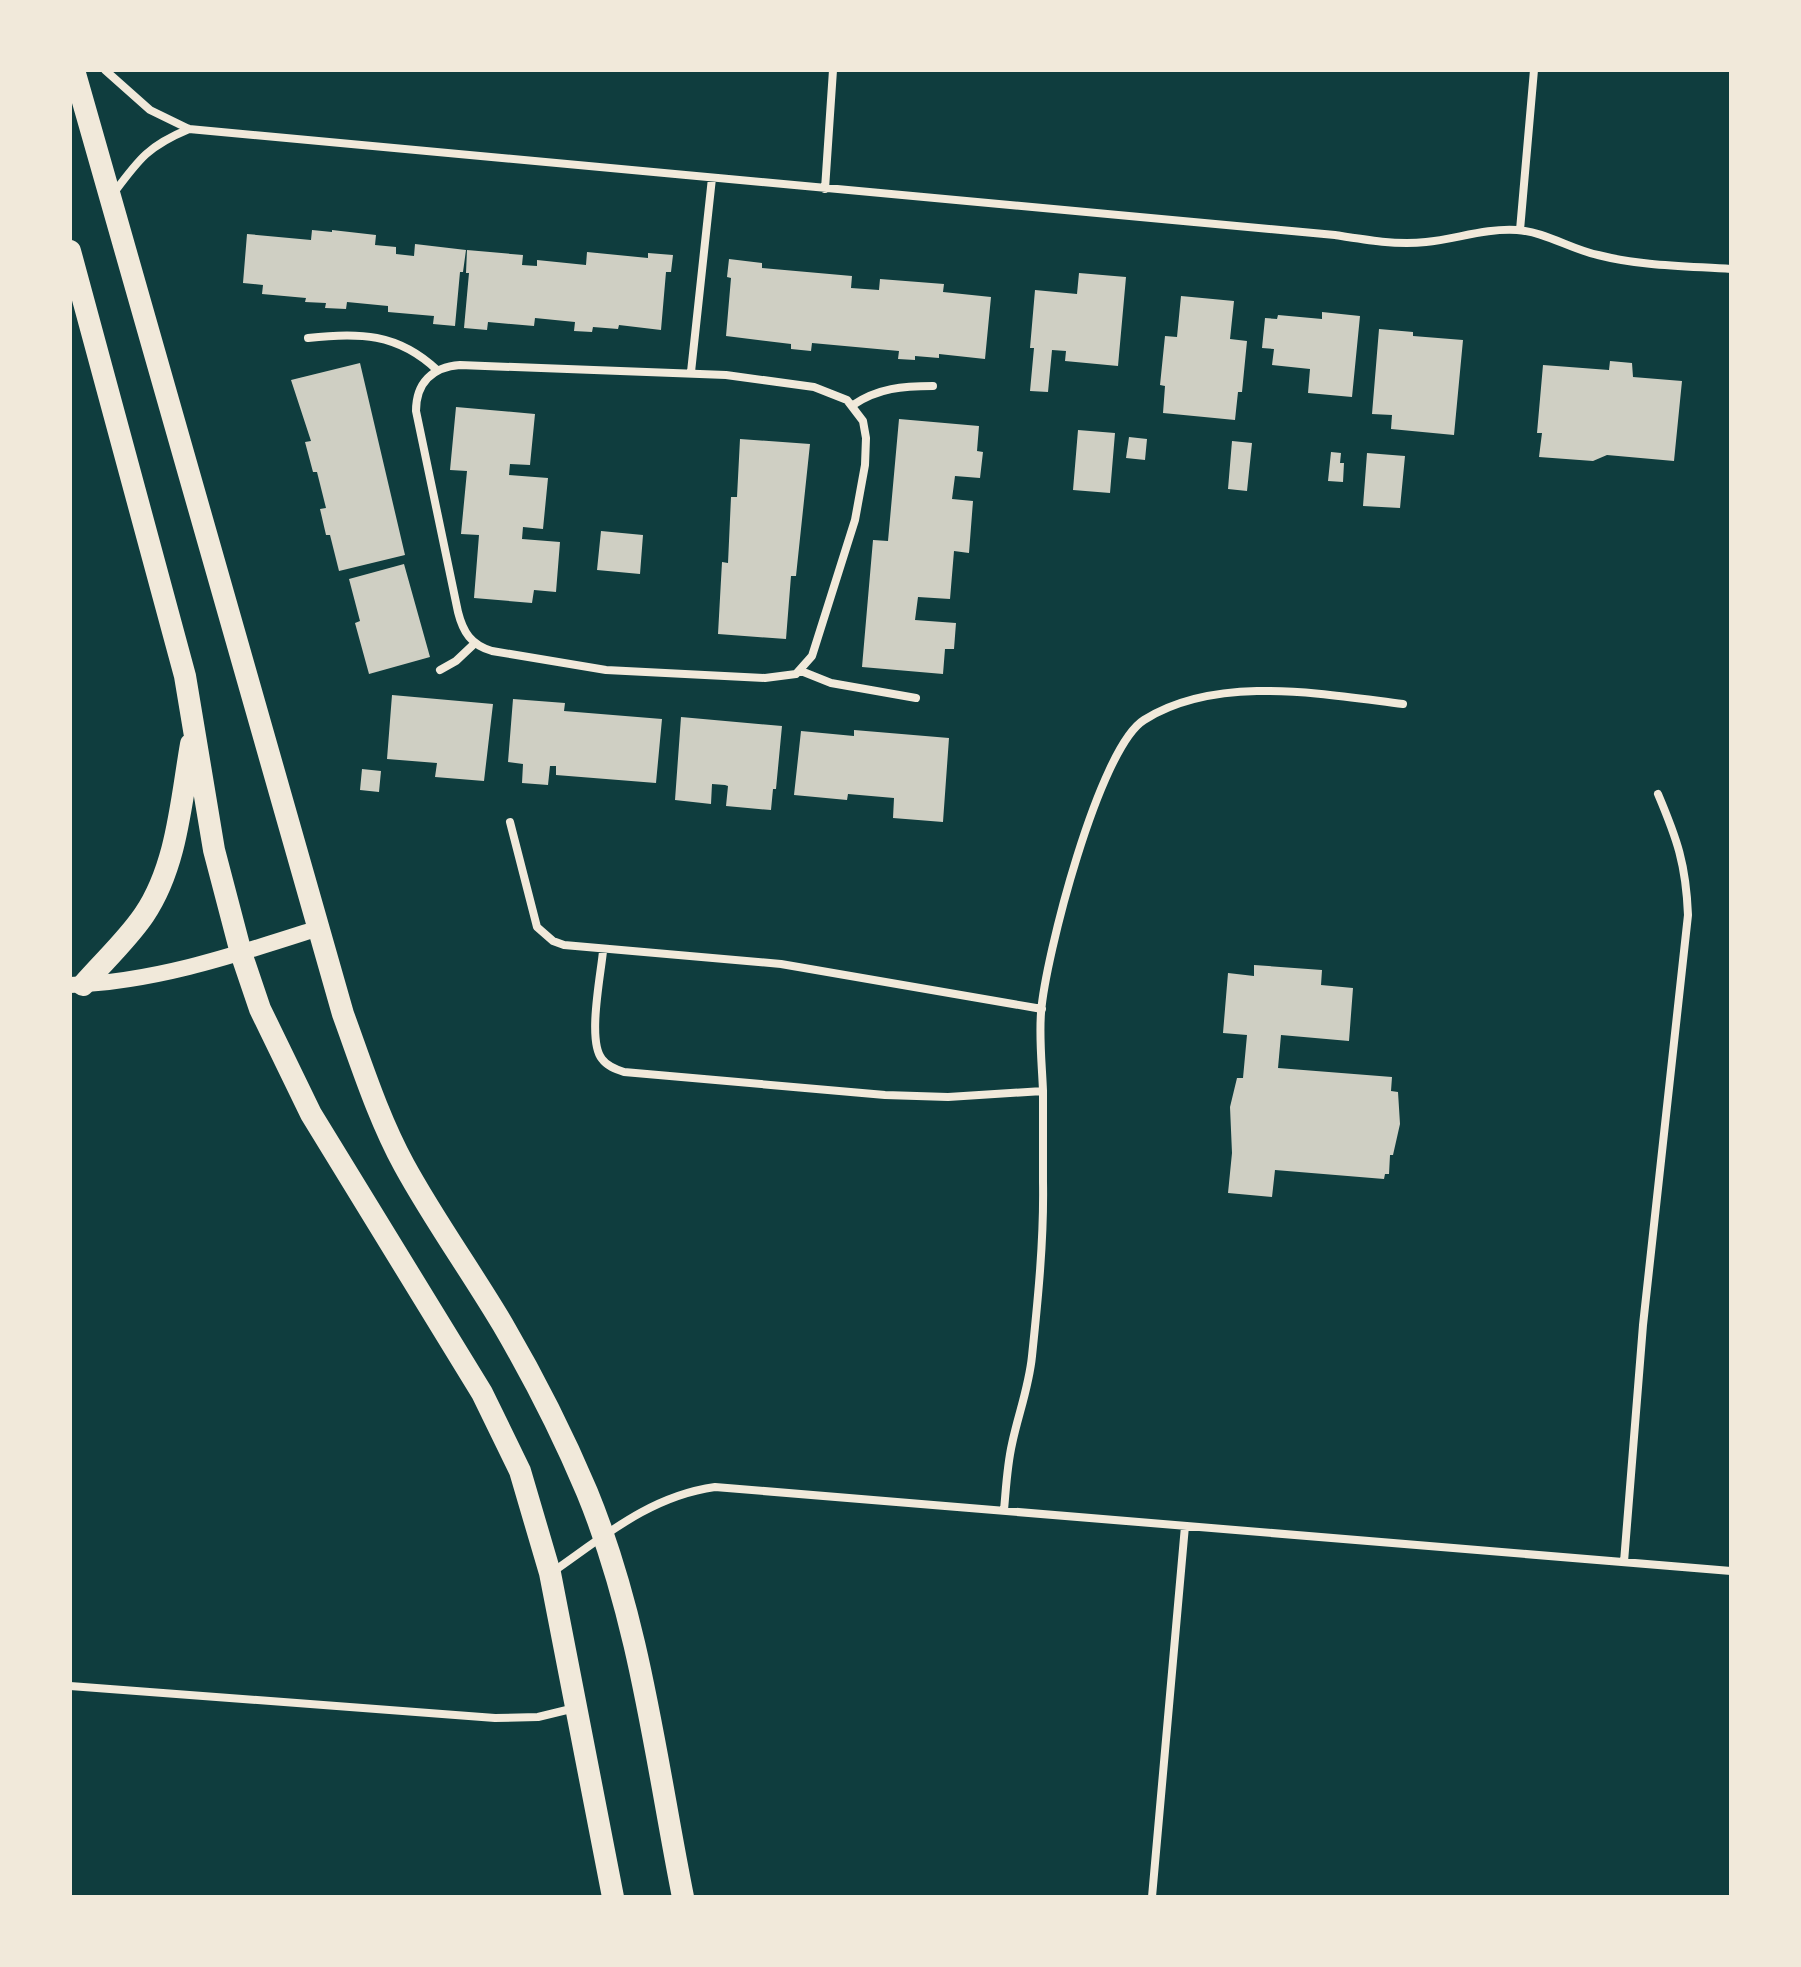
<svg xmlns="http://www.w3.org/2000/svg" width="1801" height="1967" viewBox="0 0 1801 1967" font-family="'Sofia Sans Condensed',sans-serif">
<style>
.building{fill:#cfcfc3}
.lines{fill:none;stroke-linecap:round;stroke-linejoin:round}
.minor{stroke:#f1e9da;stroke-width:8}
.secondary{stroke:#f1e9da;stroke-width:16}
.trunk{stroke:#f1e9da;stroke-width:22}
</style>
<rect width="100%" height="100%" fill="#0f3d3e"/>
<!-- building -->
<path class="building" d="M312,230L332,232V230L376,235L375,245L396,247V254L414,256L415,244L466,250L463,272H460L455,326L433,324L434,316L388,312V306L347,302L346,309L325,308L326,303L305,302L306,298L262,294L263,285L243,283L247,234L311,240Z
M467,250L523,255L522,265L537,266V260L586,265L587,252L648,258V253L673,255L671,272H666L661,330L619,325L618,329L593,327L592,332L574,331L575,322L535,318L534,326L488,322L487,330L464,328L469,273H466Z
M729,259L762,263V268L852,276L851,288L879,290L880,279L944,284L943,292L991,297L985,359L939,354V358L915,356V360L898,359L899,351L812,343L811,351L791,349V344L726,336L731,278L727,277Z
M1079,273L1126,277L1118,366L1065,361L1066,351L1052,350L1048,392L1030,391L1034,348H1030L1035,290L1077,294Z
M1181,296L1234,301L1230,339L1247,341L1242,392H1238L1235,420L1163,413L1165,386L1160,385L1165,336L1177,337Z
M1322,312L1360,316L1352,397L1308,393L1310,369L1272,365L1274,349L1262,348L1265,318L1277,319L1278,315L1322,319Z
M1379,329L1413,332V336L1463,340L1454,435L1391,429L1392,415L1372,414Z
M1610,361L1632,363L1633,377L1682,381L1674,461L1607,455L1593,461L1539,457L1542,433H1537L1543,365L1609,370Z
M360,363L405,555L339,571L330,535H326L320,509L326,508L317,472H313L305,442L311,441L291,380Z
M456,407L535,414L530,465L510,464L509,475L548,478L543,529L523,527L522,539L560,542L556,592L534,590L532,603L474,598L479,535L461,534L467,471L450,470Z
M899,419L979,426L977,451L983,452L980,478L955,476L952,499L973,501L969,553L954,551L950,599L918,597L915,620L956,623L954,649H945L943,674L862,667L873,540L888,541Z
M1078,430L1115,433L1110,493L1073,490Z
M1129,437L1147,439L1145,460L1126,458Z
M740,439L810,444L796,576H791L786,639L718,634L722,562L728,563L731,497H737Z
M1232,441L1252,443L1247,491L1228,489Z
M1331,452L1341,453L1340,463H1344L1343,482L1328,481Z
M1367,453L1405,456L1400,508L1363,506Z
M601,531L643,535L640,574L597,570Z
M404,564L430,657L369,674L355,623L360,621L349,579Z
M392,695L493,704L484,781L435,777L437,763L387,759Z
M513,699L565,703L564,711L662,719L656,783L556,775V766H550L548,785L522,783L523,764L508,762Z
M681,717L782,726L776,789H773L771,810L726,806L728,786L725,785L712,784L711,804L675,800Z
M854,730L949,738L943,822L893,818L894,798L848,794L847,800L794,795L801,731L854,736Z
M362,769L381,771L379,792L360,790Z
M1254,965L1322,970L1321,985L1353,988L1349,1041L1281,1035L1278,1068L1392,1077L1391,1091L1398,1092L1400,1124L1393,1155H1390L1389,1174H1385L1384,1179L1275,1170L1272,1197L1228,1193L1232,1153L1230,1107L1237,1078H1243L1247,1035L1223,1033L1228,973L1254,976Z"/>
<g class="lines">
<!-- minor -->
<path class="minor" d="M105,70L150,110L189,129L1335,235C1366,240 1395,245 1426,242C1456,239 1486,228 1517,230C1546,232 1570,249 1598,255C1641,266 1687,266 1731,269
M825,189L833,70
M113,194C139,159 148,146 189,129
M1520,230L1534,70
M308,338C358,332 398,333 437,370
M460,365L726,375L814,387L847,400L863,421L866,438L865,465L855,520L812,656L796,674L765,678L606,670L492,651C471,645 463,632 458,612L416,411C416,383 432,367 460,365Z
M691,372L712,178
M853,405C878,388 903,386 933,386
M440,670L456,661L474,644
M801,671L831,683L916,698
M510,822L537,927L553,941L564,945L781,964L1042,1009
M603,951C601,974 587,1041 602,1059C607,1066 615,1069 624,1072L885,1095L948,1097L1043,1091
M1004,1510C1006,1489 1007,1466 1012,1444C1018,1415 1029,1387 1032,1356C1038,1299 1044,1239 1043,1182C1043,1151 1043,1121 1043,1091C1042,1065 1039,1039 1041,1013C1045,958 1099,748 1144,720C1217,674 1322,694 1403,704
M1624,1562L1643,1325L1688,915C1686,864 1677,839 1658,794
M551,1573C603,1537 650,1496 715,1487L1731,1571
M70,1686L495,1718L538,1717L575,1708
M1152,1897L1185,1526"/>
<!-- secondary -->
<path class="secondary" d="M70,985C156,982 238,954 319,928"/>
<!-- trunk -->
<path class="trunk" d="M74,70L343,1014C362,1066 378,1117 404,1165C434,1220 471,1271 503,1325C534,1378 563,1435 587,1492C640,1621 656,1761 683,1897
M70,251L185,676L214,850L241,953L260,1009L311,1114L482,1393L520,1471L550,1573L613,1897
M83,985C103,962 127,940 144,915C177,866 181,802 191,744"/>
</g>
<!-- border -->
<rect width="1801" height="1967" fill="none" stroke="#f1e9da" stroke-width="144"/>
</svg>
